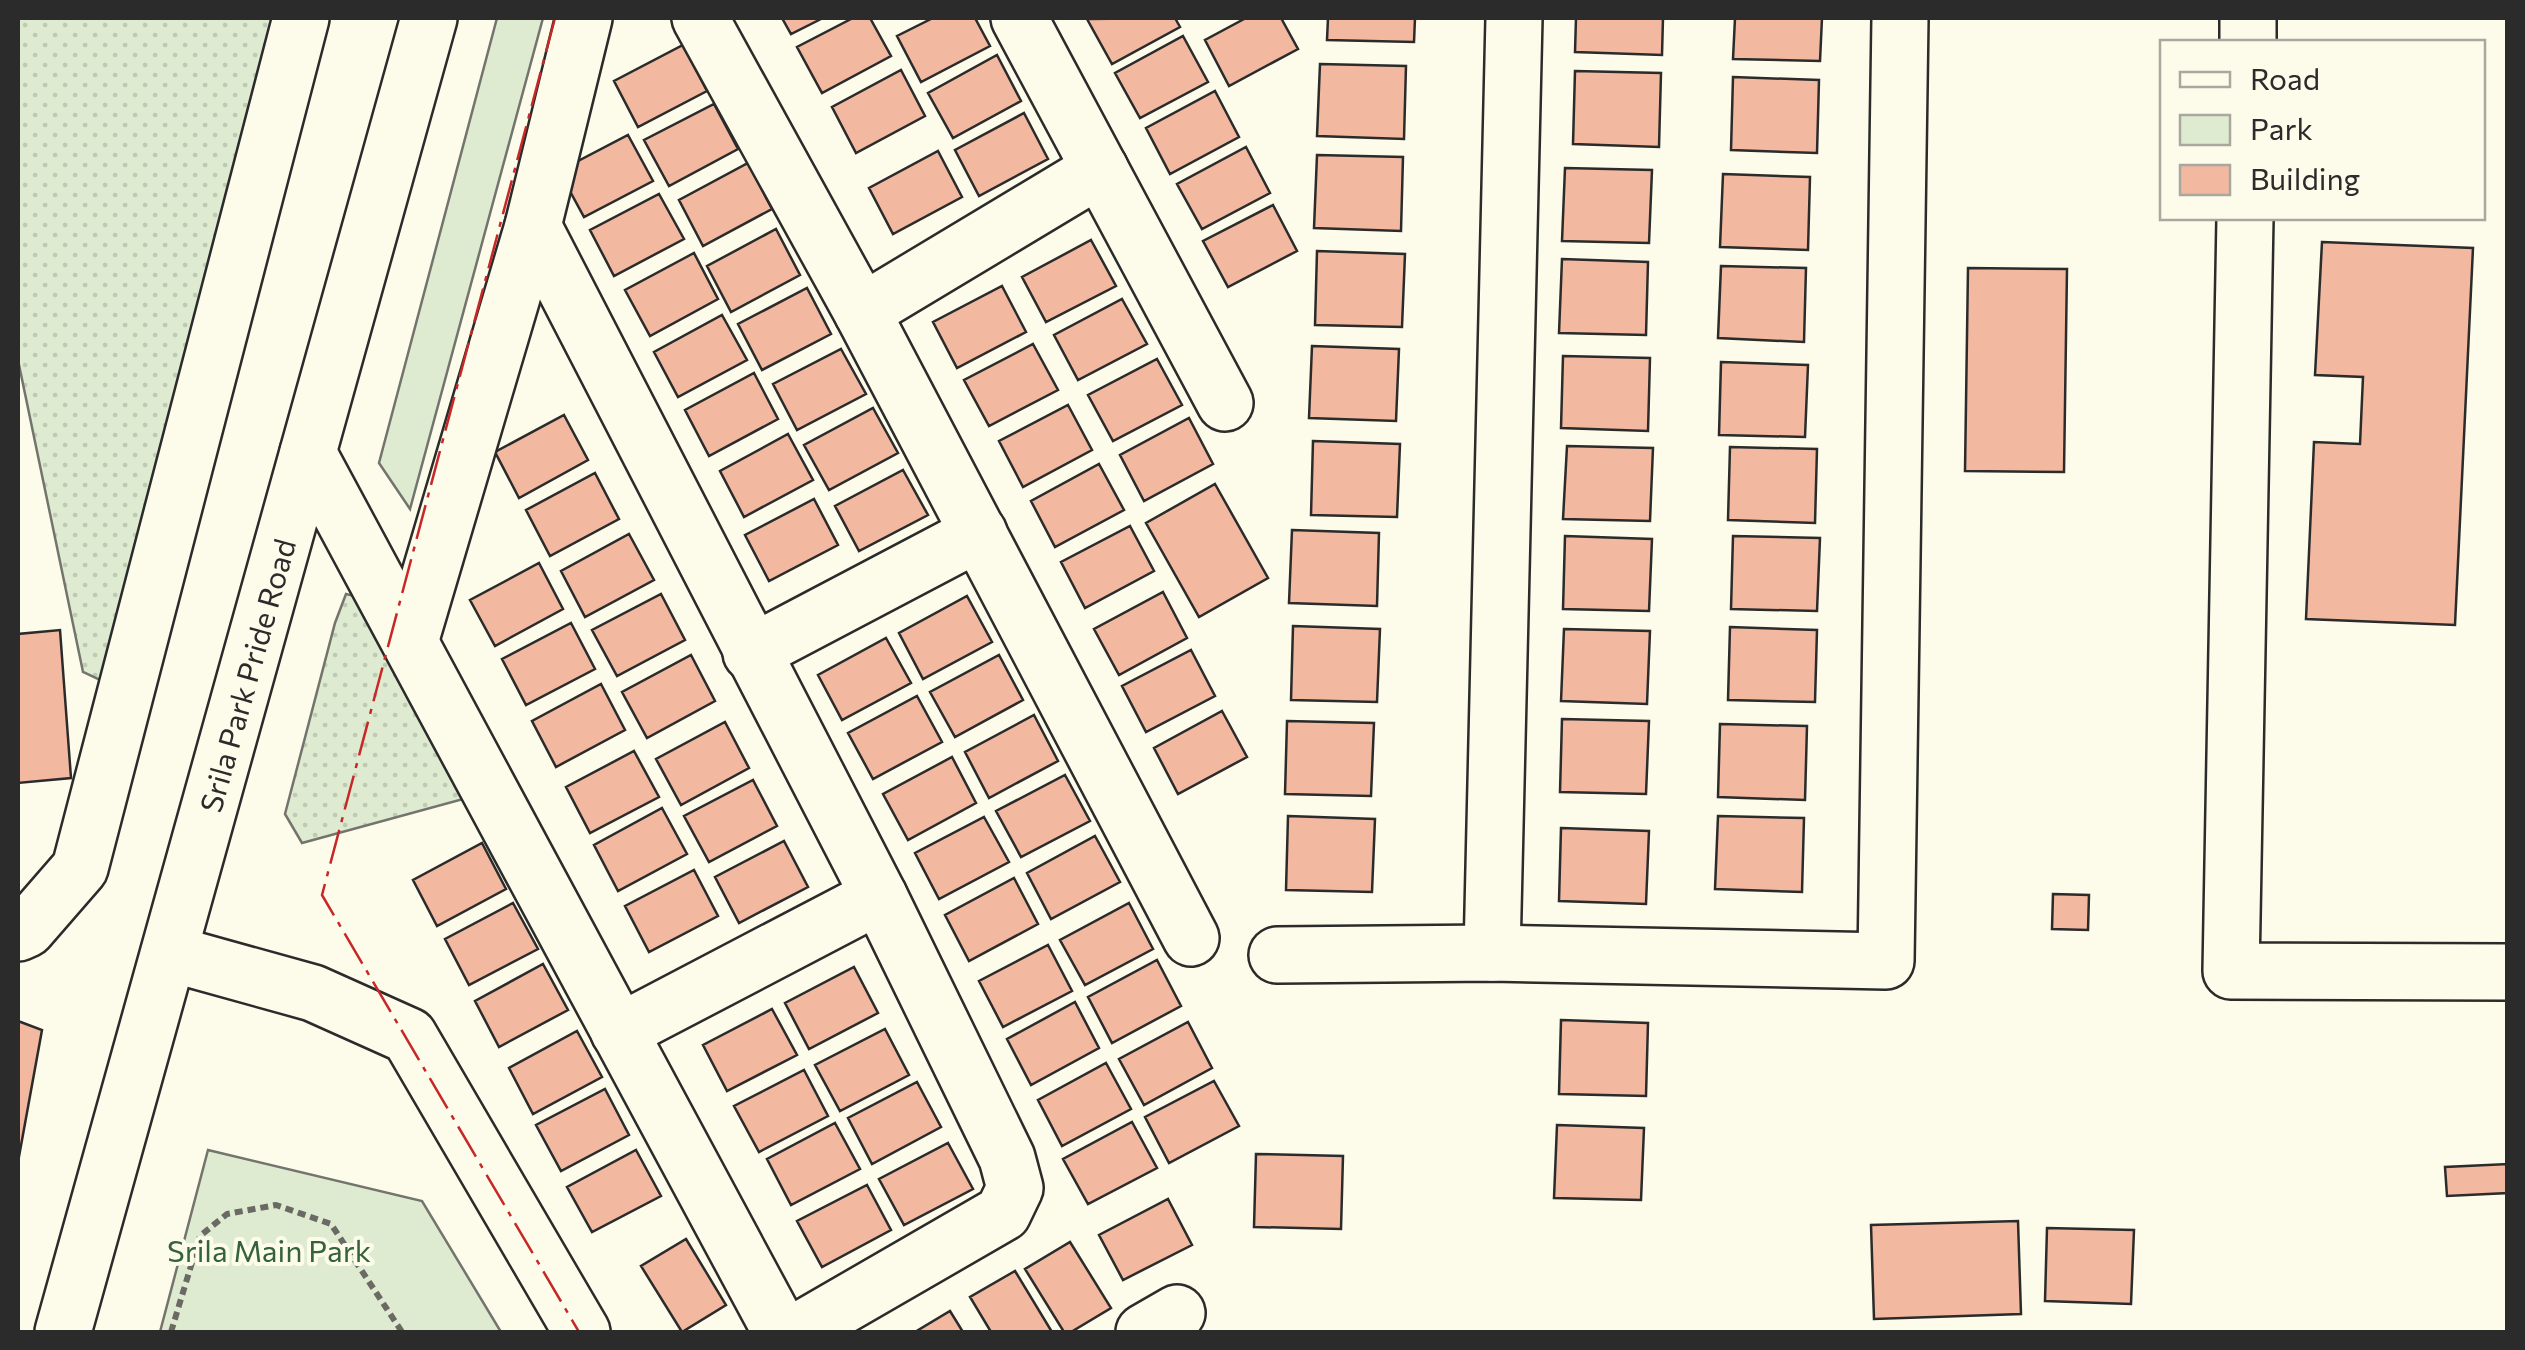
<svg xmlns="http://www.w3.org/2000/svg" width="2525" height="1350" viewBox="0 0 2525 1350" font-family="Commissioner,sans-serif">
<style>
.grass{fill:url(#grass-dots);stroke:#74746e;stroke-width:2.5}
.park{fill:#deebd1;stroke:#74746e;stroke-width:2.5}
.building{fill:#f2b8a0;stroke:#2b2b2b;stroke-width:2.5}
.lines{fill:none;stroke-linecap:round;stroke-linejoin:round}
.minor-casing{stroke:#2b2b2b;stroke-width:60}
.path{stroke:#6a6964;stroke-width:6;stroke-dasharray:8 5;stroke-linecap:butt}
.minor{stroke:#fdfbea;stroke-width:55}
.power{stroke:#c62828;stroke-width:2.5;stroke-dasharray:35 8 5 8;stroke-linecap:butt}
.labels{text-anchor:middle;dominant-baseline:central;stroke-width:8;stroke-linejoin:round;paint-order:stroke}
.street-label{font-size:30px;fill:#2b2b2b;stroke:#fdfbea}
.park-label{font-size:30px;fill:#34623c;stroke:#fdfbea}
</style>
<defs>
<pattern id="grass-dots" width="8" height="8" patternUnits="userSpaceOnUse" patternTransform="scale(2.5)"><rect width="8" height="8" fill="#deebd1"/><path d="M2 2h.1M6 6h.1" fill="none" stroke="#bfcab4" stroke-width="1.8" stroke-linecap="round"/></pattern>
</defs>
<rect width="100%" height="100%" fill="#fdfbea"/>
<!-- grass -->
<path class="grass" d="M18,18H312L136,697L83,672L18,360Z
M346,594L359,597L467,798L302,843L285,814L335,623Z"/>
<!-- park -->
<path class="park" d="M497,18H543L410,509L379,463Z
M208,1150L422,1201L501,1332H160Z"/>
<!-- building -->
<path class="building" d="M782,18H823L791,34Z
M853,18H870L891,56L822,93L797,47Z
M933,18H975L990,46L921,82L897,36Z
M1175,18L1180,27L1112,64L1087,19Z
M1246,18H1281L1298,49L1229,86L1205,40Z
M1328,18H1415L1414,42L1327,40Z
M1576,18H1663L1662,55L1575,52Z
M1735,18H1822L1820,61L1733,59Z
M1183,36L1208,82L1140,118L1115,73Z
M683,45L707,91L638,127L614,81Z
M997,55L1021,101L953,138L928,93Z
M1320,64L1406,66L1404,139L1317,136Z
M901,70L925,116L856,153L832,107Z
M1575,71L1661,73L1659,147L1573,144Z
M1733,77L1819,80L1817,153L1731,150Z
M1215,91L1239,137L1170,174L1146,128Z
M714,104L738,149L669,186L644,140Z
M1024,113L1048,159L979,196L955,150Z
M628,135L653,181L584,217L559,171Z
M1246,147L1270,193L1202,229L1177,184Z
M938,151L962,197L893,234L869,188Z
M1317,155L1403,157L1401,231L1314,228Z
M748,163L772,209L703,246L679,200Z
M1565,168L1652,170L1649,243L1562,241Z
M1723,174L1810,177L1808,250L1720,247Z
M659,194L684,239L614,276L590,230Z
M1273,205L1297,251L1228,287L1203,241Z
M776,229L800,275L731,312L707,266Z
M1091,240L1116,286L1046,322L1022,277Z
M2322,242L2473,248L2455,625L2306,619L2314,442L2360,444L2363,377L2315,375Z
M1317,251L1405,254L1402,327L1315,325Z
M694,253L718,299L650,336L625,290Z
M1562,259L1648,262L1646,335L1559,333Z
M1721,266L1806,268L1804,342L1718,338Z
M1968,268L2067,269L2064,472L1965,471Z
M1002,286L1026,332L957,368L933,322Z
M807,288L831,334L762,370L738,324Z
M1122,299L1147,344L1078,380L1054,335Z
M722,315L747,360L678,397L654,352Z
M1033,344L1058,390L989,426L964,380Z
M1312,346L1399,349L1396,421L1309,418Z
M841,349L866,394L797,430L773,384Z
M1563,356L1650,358L1648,431L1561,428Z
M1157,359L1182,405L1113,441L1088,395Z
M1721,362L1808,365L1805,437L1719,435Z
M754,373L778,419L709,456L685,410Z
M1068,405L1092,450L1023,487L999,441Z
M873,408L898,453L829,490L804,445Z
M564,415L588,460L519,498L495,452Z
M1189,418L1213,464L1144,501L1120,455Z
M788,434L813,480L744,517L720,471Z
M1313,441L1400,444L1397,517L1311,515Z
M1567,446L1653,448L1650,521L1563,519Z
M1730,447L1817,449L1815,523L1728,520Z
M1099,464L1124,510L1055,547L1031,501Z
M903,470L928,515L859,551L835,506Z
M595,473L619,519L550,556L526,510Z
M1215,484L1268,578L1199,617L1146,523Z
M814,499L838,545L769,581L745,535Z
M1130,526L1154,571L1085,608L1061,562Z
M1292,530L1379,533L1377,606L1289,603Z
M629,534L654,580L585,617L561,571Z
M1565,536L1652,539L1649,611L1563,609Z
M1733,536L1820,538L1817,611L1731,609Z
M539,563L563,609L495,646L470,600Z
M1163,592L1187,638L1119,675L1094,629Z
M661,594L685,640L617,676L592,630Z
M967,596L992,642L923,679L899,633Z
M571,623L595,669L526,705L502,659Z
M1293,626L1380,629L1377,702L1291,700Z
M1730,627L1817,630L1815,702L1728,700Z
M1564,629L1650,631L1647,704L1561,701Z
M60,630L71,778L18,783V634Z
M886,638L911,683L842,720L818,675Z
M1191,650L1215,696L1146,732L1122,686Z
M691,655L715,701L647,738L622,692Z
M999,655L1023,700L955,737L930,692Z
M601,684L625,730L556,767L532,721Z
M917,696L942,742L873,779L848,733Z
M1222,711L1247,757L1178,794L1154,748Z
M1034,715L1058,761L989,798L965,752Z
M1562,719L1649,721L1646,794L1560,792Z
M1287,721L1374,723L1371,796L1285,794Z
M725,722L749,768L681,805L656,759Z
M1720,724L1807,726L1805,800L1718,797Z
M634,751L659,797L590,833L566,787Z
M952,757L976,803L908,840L883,794Z
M1065,775L1090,821L1021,857L996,811Z
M753,780L777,826L709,862L684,816Z
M662,808L687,854L618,891L594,845Z
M1288,816L1375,819L1372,892L1286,890Z
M1718,816L1804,818L1802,892L1715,889Z
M984,817L1009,862L939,899L915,853Z
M1561,828L1649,831L1646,904L1559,901Z
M1095,836L1120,882L1051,919L1027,873Z
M784,841L808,887L739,923L715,877Z
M482,843L506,889L437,926L413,880Z
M694,870L718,916L649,952L625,906Z
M1014,878L1038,924L969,961L945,915Z
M2053,894L2089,895L2088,930L2052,929Z
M513,903L538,949L469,985L445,939Z
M1129,903L1153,949L1085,985L1060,940Z
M1048,945L1072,991L1003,1027L979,981Z
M1157,960L1181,1006L1112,1043L1088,997Z
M543,964L568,1010L499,1047L475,1001Z
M854,967L878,1013L809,1049L785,1003Z
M1075,1002L1099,1048L1031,1085L1007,1039Z
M772,1009L797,1055L727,1091L703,1045Z
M1561,1020L1648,1023L1646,1096L1559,1094Z
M18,1021L42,1030L18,1162Z
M1188,1022L1212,1068L1144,1105L1119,1059Z
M885,1029L909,1075L840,1111L815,1065Z
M577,1031L602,1077L533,1114L509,1068Z
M1106,1063L1131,1109L1062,1146L1038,1100Z
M804,1070L828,1116L759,1152L734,1106Z
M1214,1081L1239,1126L1169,1163L1145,1117Z
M917,1082L941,1127L872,1164L848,1118Z
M605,1089L629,1135L561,1171L536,1125Z
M1132,1122L1157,1168L1088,1204L1063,1159Z
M835,1123L860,1169L791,1205L767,1159Z
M1557,1125L1644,1128L1641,1200L1554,1198Z
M948,1143L973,1189L904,1225L879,1179Z
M636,1150L661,1196L592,1232L567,1187Z
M1256,1154L1343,1156L1341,1229L1254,1227Z
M2508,1164V1193L2447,1196L2445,1167Z
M867,1185L891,1230L822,1267L797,1221Z
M1168,1199L1192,1245L1123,1280L1099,1235Z
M2018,1221L2021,1314L1874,1319L1871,1225Z
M2047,1228L2134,1230L2131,1304L2045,1301Z
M686,1239L726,1305L682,1332L641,1266Z
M1070,1242L1111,1308L1071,1332H1064L1025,1269Z
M1015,1271L1052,1332H991L970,1297Z
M950,1311L963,1332H915Z"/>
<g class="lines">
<!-- minor casing -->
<g class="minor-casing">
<g id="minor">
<path d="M700,18L862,312L1191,938"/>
<path d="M1019,18L1225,403"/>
<path d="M2248,42V18"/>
<path d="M2245,218L2231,971L2508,972"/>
<path d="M533,226L879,896L1007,1158L1015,1188L1003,1213L797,1332"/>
<path d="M862,312L1100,169"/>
<path d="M308,453L781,1332"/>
<path d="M410,642L533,226L584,18"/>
<path d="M751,653L979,533"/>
<path d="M18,933L27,929L80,868L301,18"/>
<path d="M169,953L313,993L409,1036L582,1332"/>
<path d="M1492,953L1514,18"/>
<path d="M1277,955L1492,953L1886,961L1900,18"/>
<path d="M619,1032L879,896"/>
<path id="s1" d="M63,1332L429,18"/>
<path d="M1144,1332L1177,1313"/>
</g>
</g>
<!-- path -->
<path class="path" d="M171,1332L200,1236L227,1214L276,1205L331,1224L402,1332"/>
<!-- minor -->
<use href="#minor" class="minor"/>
<!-- power -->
<path class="power" d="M555,18L322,895L579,1332"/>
</g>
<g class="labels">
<!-- street labels -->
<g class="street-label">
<text stroke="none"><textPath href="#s1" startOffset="682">Srila Park Pride Road</textPath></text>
</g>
<!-- park labels -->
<g class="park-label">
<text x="269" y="1249">Srila Main Park</text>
</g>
</g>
<!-- border -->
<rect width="2525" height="1350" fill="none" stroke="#2b2b2b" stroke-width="40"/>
<!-- legend -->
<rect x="2160" y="40" width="325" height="180" fill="#fdfbea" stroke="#a9a89e" stroke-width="2.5"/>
<rect x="2180" y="72" width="50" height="15" fill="#fdfbea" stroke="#a9a89e" stroke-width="2.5"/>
<text x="2250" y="90" font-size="30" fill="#2b2b2b">Road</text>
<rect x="2180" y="115" width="50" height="30" fill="#deebd1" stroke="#a9a89e" stroke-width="2.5"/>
<text x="2250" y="140" font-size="30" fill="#2b2b2b">Park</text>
<rect x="2180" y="165" width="50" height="30" fill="#f2b8a0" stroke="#a9a89e" stroke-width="2.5"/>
<text x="2250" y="190" font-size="30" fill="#2b2b2b">Building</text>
</svg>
